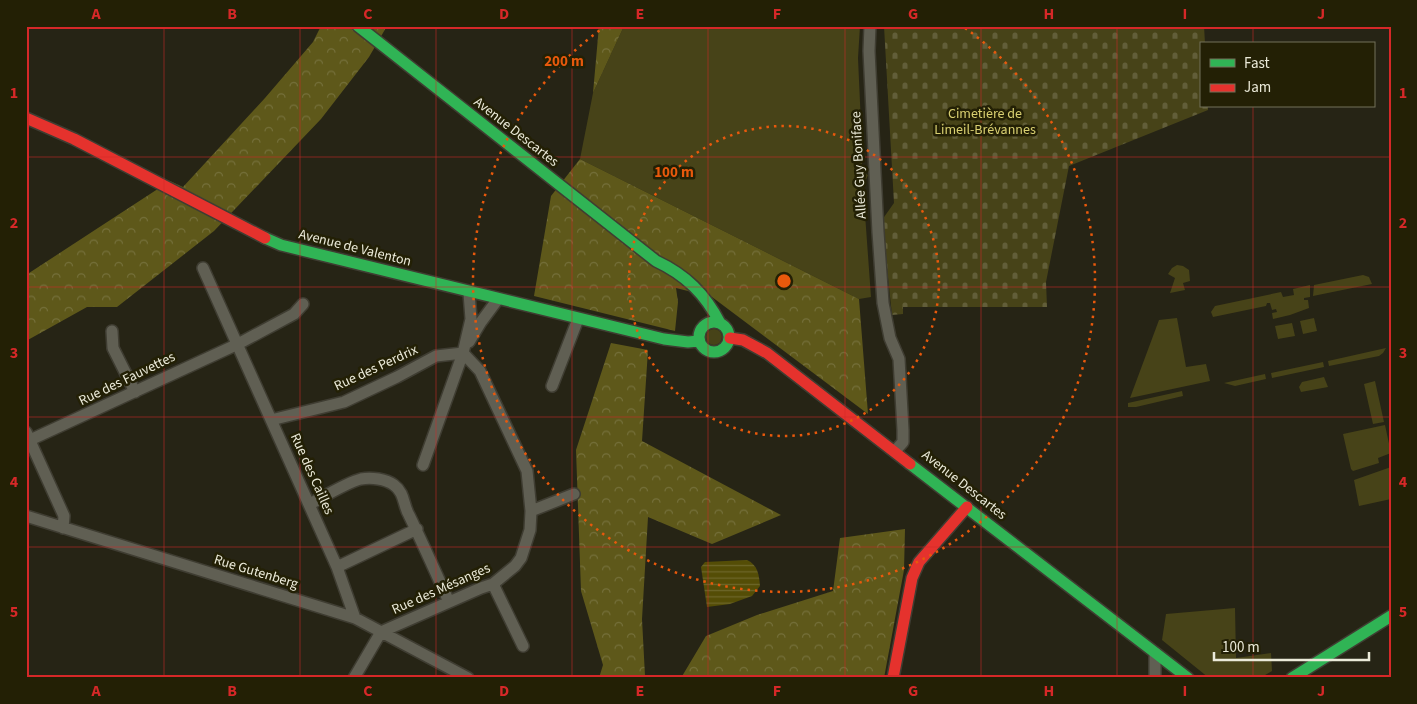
<svg xmlns="http://www.w3.org/2000/svg" width="1417" height="704" viewBox="0 0 1417 704" font-family="'Source Sans 3',sans-serif">
<style>
.grass{fill:#474318}
.forest{fill:url(#forest-crowns)}
.cemetery{fill:url(#cemetery-stones)}
.water{fill:url(#water-rules)}
.lines{fill:none;stroke-linecap:round;stroke-linejoin:round}
.street-casing{stroke:#3f3d32;stroke-width:14}
.fast-casing{stroke:#3f3d32;stroke-width:14}
.jam-casing{stroke:#3f3d32;stroke-width:14}
.street{stroke:#605f53;stroke-width:11}
.fast{stroke:#30b455;stroke-width:11}
.jam{stroke:#e5322d;stroke-width:11}
.grid{fill:none;stroke:#d62828;stroke-width:1;stroke-opacity:0.55}
.ring{fill:none;stroke:#e8590c;stroke-width:2.5;stroke-dasharray:2.5 5}
.labels{text-anchor:middle;dominant-baseline:central;stroke-width:5;stroke-linejoin:round;paint-order:stroke}
.park-label{font-size:14px;fill:#d9d071;stroke:#232005}
.street-label{font-size:14px;fill:#ebead9;stroke:#232005}
.centre{fill:#e8590c;stroke:#232005;stroke-width:2.5}
.ring-label{font-size:15px;text-anchor:middle;font-weight:bold;fill:#e8590c;stroke:#232005;stroke-width:5;stroke-linejoin:round;paint-order:stroke}
.neatline{fill:none;stroke:#d62828;stroke-width:2}
.grid-label{font-size:16px;text-anchor:middle;font-weight:bold;fill:#d62828}
</style>
<defs>
<pattern id="forest-crowns" width="20" height="18" patternUnits="userSpaceOnUse" patternTransform="scale(1.25)"><rect width="20" height="18" fill="#5e581a"/><path d="M2 6a3 3 0 1 1 6 0M12 15a3 3 0 1 1 6 0" fill="none" stroke="#75703b"/></pattern>
<pattern id="cemetery-stones" width="16" height="16" patternUnits="userSpaceOnUse" patternTransform="scale(1.25)"><rect width="16" height="16" fill="#474318"/><path d="M2 7V4a2 2 0 0 1 4 0v3zM10 15v-3a2 2 0 0 1 4 0v3z" fill="#625e39"/></pattern>
<pattern id="water-rules" width="6" height="5" patternUnits="userSpaceOnUse" patternTransform="scale(1.25)"><rect width="6" height="5" fill="#544d06"/><path d="M0 2.5h6" fill="none" stroke="#6d672a"/></pattern>
</defs>
<rect width="100%" height="100%" fill="#262415"/>
<!-- grass -->
<path class="grass" d="M624,26H860L858,58L862,147V172L868,175L863,186L871,297L859,299L580,159L593,93Z
M1177,265L1183,266L1189,270L1190,281L1183,283L1185,290L1170,293L1175,278L1168,274L1172,268Z
M1363,275L1369,277L1372,284L1313,296L1314,285Z
M1310,285V297L1304,298V300H1308L1309,308L1290,315L1273,319L1272,313L1277,312L1276,309L1272,310L1270,303H1267L1266,306L1213,317L1211,312L1215,306L1281,292L1283,297L1294,295L1293,289Z
M1177,318L1186,367L1206,364L1210,381L1130,398L1159,320Z
M1314,318L1317,331L1303,334L1300,321Z
M1292,323L1295,336L1278,339L1275,326Z
M706 337a8 8 0 1 1 16 0a8 8 0 1 1-16 0Z
M1386,348L1383,353L1379,356L1329,366L1328,361Z
M1323,362L1324,367L1272,378L1271,373Z
M1265,374L1266,379L1235,386L1224,383Z
M1324,377L1328,387L1301,392L1299,387L1302,382Z
M1375,381L1384,422L1373,424L1364,384Z
M1182,391L1183,396L1136,407H1128V403Z
M1385,425L1391,453L1378,458L1379,463L1353,471L1351,469L1343,434Z
M1391,467V499L1359,506L1354,480Z
M1235,608L1236,658L1271,653L1272,671L1260,678H1209L1162,640L1166,614Z"/>
<!-- forest -->
<path class="forest" d="M321,26H387L369,57L321,119L214,231L117,307H87L26,341V275L170,181L183,187L265,98L313,42Z
M599,26H624L593,93Z
M580,159L859,299L868,414L712,297L676,288L678,302L675,331L534,296L551,196Z
M611,343L648,350L642,441L781,515L712,544L648,517L642,619L645,676L656,678H599L603,665L581,591L576,450Z
M905,529L904,570L884,678H681L706,636L757,615L833,591L840,538Z"/>
<!-- cemetery -->
<path class="cemetery" d="M884,26H1204L1205,44H1201V106H1208V110L1069,166L1046,282L1047,307H903V314L892,315L882,220L894,203Z"/>
<!-- water -->
<path class="water" d="M747,560C758,565 759,575 760,586L752,596L730,604L707,607L701,567L705,562Z"/>
<g class="lines">
<!-- street casing -->
<g class="street-casing">
<path id="street" d="M870,26L869,51L878,232L883,303L890,338L899,359L903,430V442L895,451
M203,268L337,567L355,618
M112,331L113,348L135,392
M469,342L481,322L498,299
M552,386L578,319
M271,420L344,402L397,377L436,356L463,353
M26,432L64,516L63,528
M30,440L238,344L294,314L303,304
M423,465L463,353L471,319L469,293
M310,504C323,497 348,482 361,479C371,477 386,479 394,485C405,493 403,505 409,515C423,544 436,573 449,602
M531,511L574,494
M26,516L355,618L468,678
M337,567L417,529
M493,584L523,646
M354,678L381,632L481,588L493,584L515,566L521,558L530,530L531,511L527,471L480,371L463,353
M1155,678V653"/>
</g>
<!-- fast casing -->
<g class="fast-casing">
<path id="fast" d="M358,26L656,261C686,275 705,294 720,323
M265,238L281,245L664,339L688,342L699,341
M699 337a15 15 0 1 1 30 0a15 15 0 1 1-30 0Z
M910,464L1188,678
M1292,678L1391,616"/>
</g>
<!-- jam casing -->
<g class="jam-casing">
<path id="jam" d="M26,118L74,139L265,238
M730,338L743,340L767,353L910,464
M893,678L912,578L919,562L967,507"/>
</g>
<!-- street -->
<use href="#street" class="street"/>
<!-- fast -->
<use href="#fast" class="fast"/>
<!-- jam -->
<use href="#jam" class="jam"/>
</g>
<!-- grid -->
<path class="grid" d="M164,26V678M300,26V678M436,26V678M572,26V678M708,26V678M845,26V678M981,26V678M1117,26V678M1253,26V44M1253,106V678M26,157H1391M26,287H1391M26,417H1391M26,547H1391"/>
<!-- distance rings -->
<g class="ring">
<circle cx="784" cy="281" r="155"/>
<path d="M965 28A311 311 0 1 1 603 28"/>
</g>
<g class="labels">
<!-- park labels -->
<g class="park-label">
<text x="985" y="114">Cimetière de<tspan x="985" dy="16">Limeil-Brévannes</tspan></text>
</g>
<!-- street labels -->
<g class="street-label">
<text transform="translate(516 132) rotate(38)">Avenue Descartes</text>
<text transform="translate(859 165) rotate(-93)">Allée Guy Boniface</text>
<text transform="translate(355 248) rotate(14)">Avenue de Valenton</text>
<text transform="translate(376 368) rotate(-25)">Rue des Perdrix</text>
<text transform="translate(127 379) rotate(-26)">Rue des Fauvettes</text>
<text transform="translate(312 474) rotate(66)">Rue des Cailles</text>
<text transform="translate(964 485) rotate(38)">Avenue Descartes</text>
<text transform="translate(256 572) rotate(17)">Rue Gutenberg</text>
<text transform="translate(441 589) rotate(-24)">Rue des Mésanges</text>
</g>
</g>
<circle cx="784" cy="281" r="8" class="centre"/>
<g class="ring-label">
<text x="564" y="66">200 m</text>
<text x="674" y="177">100 m</text>
</g>
<!-- border -->
<rect width="1417" height="704" fill="none" stroke="#232005" stroke-width="55"/>
<!-- legend -->
<rect x="1200" y="42" width="175" height="65" fill="#232005" stroke="#73715a"/>
<rect x="1210" y="59" width="25" height="8" fill="#30b455" stroke="#73715a"/>
<text x="1244" y="68" font-size="15" fill="#ebead9">Fast</text>
<rect x="1210" y="84" width="25" height="8" fill="#e5322d" stroke="#73715a"/>
<text x="1244" y="92" font-size="15" fill="#ebead9">Jam</text>
<!-- scale -->
<path d="M1214 652v8h155v-8" fill="none" stroke="#ebead9" stroke-width="2.5"/>
<text x="1222" y="652" font-size="15" fill="#ebead9" stroke="#232005" stroke-width="4" paint-order="stroke">100 m</text>
<rect x="28" y="28" width="1362" height="648" class="neatline"/>
<g class="grid-label">
<text x="96" y="19">A</text>
<text x="232" y="19">B</text>
<text x="368" y="19">C</text>
<text x="504" y="19">D</text>
<text x="640" y="19">E</text>
<text x="777" y="19">F</text>
<text x="913" y="19">G</text>
<text x="1049" y="19">H</text>
<text x="1185" y="19">I</text>
<text x="1321" y="19">J</text>
<text x="14" y="98">1</text>
<text x="1403" y="98">1</text>
<text x="14" y="228">2</text>
<text x="1403" y="228">2</text>
<text x="14" y="358">3</text>
<text x="1403" y="358">3</text>
<text x="14" y="487">4</text>
<text x="1403" y="487">4</text>
<text x="14" y="617">5</text>
<text x="1403" y="617">5</text>
<text x="96" y="696">A</text>
<text x="232" y="696">B</text>
<text x="368" y="696">C</text>
<text x="504" y="696">D</text>
<text x="640" y="696">E</text>
<text x="777" y="696">F</text>
<text x="913" y="696">G</text>
<text x="1049" y="696">H</text>
<text x="1185" y="696">I</text>
<text x="1321" y="696">J</text>
</g>
</svg>
